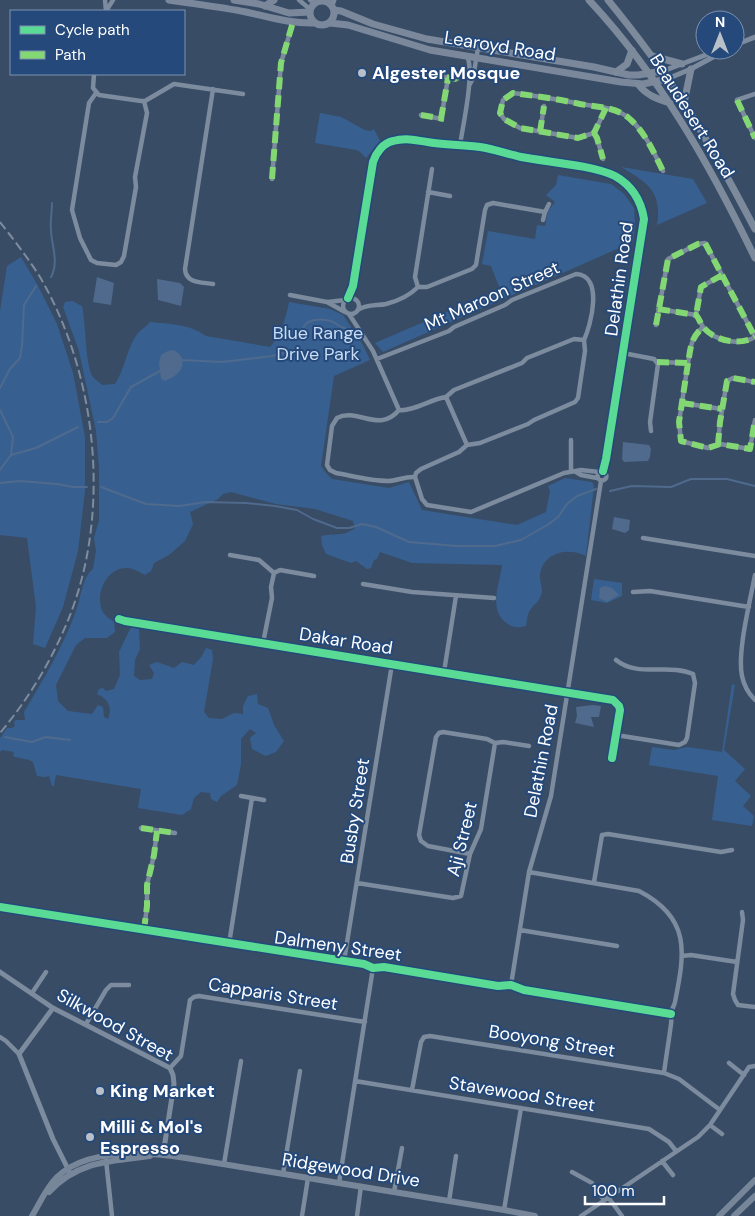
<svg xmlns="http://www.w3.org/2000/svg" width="755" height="1216" font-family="'DM Sans',sans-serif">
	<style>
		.green { fill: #376090 }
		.water { fill: #4f6a8d }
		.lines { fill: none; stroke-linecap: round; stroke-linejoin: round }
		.stream { stroke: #4f6a8d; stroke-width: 2 }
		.minor { stroke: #7c8b9d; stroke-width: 4.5 }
		.tertiary { stroke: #7c8b9d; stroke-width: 5 }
		.secondary { stroke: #788699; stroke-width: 6 }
		.primary { stroke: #7b889c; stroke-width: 7 }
		.trunk { stroke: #7c8a9c; stroke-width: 7 }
		.rail { stroke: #7e8c9d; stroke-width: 2; stroke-dasharray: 9 4; stroke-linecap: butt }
		.quiet { stroke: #83d873; stroke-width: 6; stroke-dasharray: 12 6; stroke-linecap: butt }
		.cycleway-casing { stroke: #24497a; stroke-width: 11 }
		.cycleway { stroke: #5adb95; stroke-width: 8 }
		.poi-dot { fill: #b9c0c9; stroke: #24497a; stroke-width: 2 }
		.labels { text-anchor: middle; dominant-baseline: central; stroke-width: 4; stroke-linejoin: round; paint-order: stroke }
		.street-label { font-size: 18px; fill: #fff; stroke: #24497a }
		.poi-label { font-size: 18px; font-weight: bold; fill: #fff; stroke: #24497a; text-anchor: start }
		.park-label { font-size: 18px; fill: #c9dcf4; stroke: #24497a }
	</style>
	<rect width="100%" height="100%" fill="#384c66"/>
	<path class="green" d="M320,113L341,117L365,130L371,131L374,129L380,141L366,158L359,151L356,150L315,143Z
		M621,167L693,179L707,203L657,225C662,191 648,183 621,167Z
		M558,175L611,184L624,194L634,208L635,225L633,242L383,352L375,343L500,289L491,266L482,264L488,231L535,239L537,225L545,226L548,211L555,202L546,195L556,185Z
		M21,257L37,284L57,324L73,373L85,437V491L78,551L63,607L45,648L33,644L36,607L27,538L0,535V311L7,266Z
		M72,301L82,306C86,322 85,366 93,377C95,380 100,382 102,385L115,384C125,369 127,347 138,333C142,329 147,326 150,322C169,324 190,324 206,336L270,347C281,335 286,318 289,302L330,309L343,315L363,345L370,360L334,376L321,466L326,473L332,479L389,488L409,482L422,510L517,525L546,512L550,491L548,486L565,478L592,482L594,486L586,556C568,547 543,552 540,575C539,582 544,588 541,595C539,602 534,604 530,610C527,614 527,621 526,626C519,628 514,628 508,624C487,611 500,583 502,565L412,563L380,552L377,559L374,560L371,568L367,569L356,561L351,563L326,554L322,545L321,536C333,533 344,537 355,528L353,521L315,509L276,504L231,492L223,494L218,499L190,512L193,524L185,541L169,555L154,563L151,571L145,575C140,572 133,568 127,568C106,567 94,596 103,612C105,616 110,619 114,622L115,632L107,638H85L76,645L56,685L58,701L68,711L92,714L98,705L103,707L104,717L108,719C113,707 108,699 97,694L99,689L103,688L106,691L114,689L120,675L119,652L131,627L139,629L140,649L135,660L134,676L140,680L152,679L154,673L149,665L157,662L174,668L182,662L194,665L202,656L206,648L212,650L213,659L204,712L209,718L222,719L234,713L243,714V706L248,696L257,694L258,704L268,708L274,725L284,741L276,752L266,756L252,749L250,738L256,733L250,729L241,739V764L237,785L221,796L217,802L211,799L210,793L201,792L194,798L191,809L182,815L138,808L141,789L56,775L54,786H52L49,776L45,777L37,776L33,762C27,758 20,759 13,756L14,752L2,750L0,752V738L7,728H12L15,726L14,722L16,720H25L24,712C43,680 63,647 76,611C81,598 82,577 93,569L96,551L94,538L99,520V468L96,431L79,351L63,307L65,302Z
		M594,579L622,583V596L607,603L591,600Z
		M732,684L735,685L724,750L745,769L735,781L751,796L743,806L754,816L752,826L712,820L718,776L649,765L652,747L674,750L687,747L722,752Z"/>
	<path class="water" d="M97,277L114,283L111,305L93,302Z
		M157,279L180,283L184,287L181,306L158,300Z
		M173,350C184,354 186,366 177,374C174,377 169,379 165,381L161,379L159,363L161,355L168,351Z
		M623,442L649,445L651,449L650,457L648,461L624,462L622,459Z
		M614,517L630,520L629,530L625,533L612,529Z
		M605,586L612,588L619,595L607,602L599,598L600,588Z
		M593,705L601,706L599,717H591L594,727L575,723L577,716L576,707Z"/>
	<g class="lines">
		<path class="stream" d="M51,277C59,262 52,247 51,231C50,221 52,212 52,203
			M303,330C304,319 321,318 331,321C336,323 339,327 345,328
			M182,360L222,362L272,356L295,350L298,348
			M0,388L10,369L20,358L22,346L24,305L36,286
			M0,410L13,437L11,455
			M98,422H107L113,418L131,387L160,371
			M0,470L11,455L36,448L78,427
			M0,483L20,481L57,484L73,487H87
			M101,487L146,504L179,506L206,502L246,503L275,506L297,510L313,519L337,528H349L362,524L376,527L409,542L457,546H495L521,540L549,524L558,517L567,504L577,496L596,489
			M610,491L632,486L671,487L691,479H727L755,486
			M5,737L32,742L46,737L70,740"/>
		<path class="minor" d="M105,0L106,11
			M299,0L311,10
			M310,0L315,3
			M106,11L113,0
			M94,74L93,88L99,95L141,101H145L174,84L243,94
			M429,74L457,79
			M469,86L473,78L478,48
			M213,89L185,269C186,284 202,282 213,284
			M96,93L89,103L72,210L80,238L91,260L97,263L116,265L121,262L124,256L136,187L135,177L147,113L144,101
			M755,94L737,100L755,138
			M606,108L594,133L578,138L520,128L504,119L500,113L503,100L513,93C535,96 558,99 580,104C597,107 618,107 631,120C646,134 654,153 663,171
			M421,115L442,119
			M441,119L448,78
			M540,132L544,106
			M594,133L597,138L603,159
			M460,145C463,125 475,72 467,56
			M272,179L281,63L293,22
			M428,192L450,196
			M543,220L545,212L549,204
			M722,275L755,337
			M418,287L415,277L432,169
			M290,295L327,302L345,312
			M343 306a8 8 0 1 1 16 0a8 8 0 1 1-16 0Z
			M348,298L353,286L373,162C376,153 383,143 393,141C407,137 420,141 434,143C450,145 465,145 480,147C494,149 507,154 521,157C547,162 592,165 615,176C631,185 641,200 644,219L606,459L603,471
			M328,302L345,300
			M658,309L696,315C700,319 700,324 704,328C715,341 740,346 755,337
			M358,310C367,304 377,306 386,304C398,301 410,295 418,287H427L472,269L476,265L485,210L487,205L493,203L545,212
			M349,314L373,351L399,410C379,434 357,407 337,418L332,426L327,465L330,470L336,473C353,476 371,481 388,481C397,481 405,476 415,477
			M656,325L668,259L698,244L705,243L722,275L701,287L696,315
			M623,353L654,359L658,364L650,422L651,431
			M377,359L449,331L454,327L505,305L512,300L576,274C604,275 591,325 584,340
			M657,362L688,363C691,347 690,339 703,327
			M688,363L679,422L681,441L708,448L720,444L750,449L755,420
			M446,397L454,390L522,363L527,358L574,339L584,340L585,351L578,398L575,402L534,420L528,424L480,443L467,445
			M682,403L722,409
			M399,410C412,412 431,399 446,397L467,445L459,452L421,469L416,473L415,477
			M718,445L720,422L727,381L733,378L755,382
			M571,471V440
			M597.5 476a4.5 4.5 0 1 1 9 0a4.5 4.5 0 1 1-9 0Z
			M576,472L581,475L597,478
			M415,477L422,499L427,505L471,512L564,473L581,470L599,472
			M643,538L755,556
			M230,555L259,560L274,573
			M755,575C750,602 737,652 742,676C744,686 748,693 755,700
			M363,584L412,592L494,598
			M633,592L650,591L749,607
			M119,619L125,621L613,700L619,706L620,710L612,758
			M263,643L272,598L271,587L274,573L280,570L314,576
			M444,672L456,596
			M616,735L679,745L685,742L687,738L695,683L693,674C669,663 638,678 616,660
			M495,743L503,742L529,746
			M241,796L264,800
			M141,828L175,833
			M470,854L428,846L421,841L419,835L436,737L439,733L443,732L487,739L495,743
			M529,872L639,891C691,918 685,952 675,1002C674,1006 672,1009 671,1013C670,1016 672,1020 671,1024C669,1040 666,1057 664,1073
			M594,882L602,835L608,834L721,852L732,850
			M357,883L453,898L461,896L470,854L481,829L495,743
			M0,907L364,964L373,968L384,967L498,986L511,985L524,990L671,1014
			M742,912L743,920L733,994L735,1000L738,1005L755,1007
			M144,930L147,906V885L154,855L157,831
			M520,930L617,946
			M229,944L252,798
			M682,956L691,955L737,962
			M344,961L392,664
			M511,985L529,872L551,796L601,481
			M32,993L46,972
			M86,1024L106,990L111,985H129
			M0,1037L6,1041L19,1054
			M729,1063L744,1075
			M170,1068L181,1056L190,1000L194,997L199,996L365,1022
			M355,1081L649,1129L669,1142L676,1151
			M412,1090L421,1042L424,1037L430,1036L664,1073L679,1079L720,1110
			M710,1125L722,1134
			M106,1160L112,1216
			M662,1161L673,1175
			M224,1164L241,1061
			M572,1172L592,1183L604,1200
			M283,1174L300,1071
			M339,1183L373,968
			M394,1192L402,1148
			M608,1197L622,1216
			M449,1201L456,1156
			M504,1210L521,1108
			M302,1216L308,1178
			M357,1216L361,1186
			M581,1216L698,1137L710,1125L749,1067L755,1066"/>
		<path class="tertiary" d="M320,1V0
			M332,6L334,0
			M735,45L755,37
			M663,71L719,50
			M667,79L691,69L726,50
			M0,972L53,1008L170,1068L173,1075L174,1084L163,1155
			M53,1008L19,1054L53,1139L69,1171"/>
		<path class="secondary" d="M49,1192C77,1161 111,1161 150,1156
			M32,1216C40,1203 46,1188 57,1177C88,1147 147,1152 186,1158L504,1210L535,1216
			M719,1216L755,1180
			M734,1216L755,1196"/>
		<path class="primary" d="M169,0C195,4 221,7 246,12C269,17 292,24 315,23
			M234,0L259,4L289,13L310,12
			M310 13a12 12 0 1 1 24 0a12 12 0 1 1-24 0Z
			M265,6L274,0
			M334,10L341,11L373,24L427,39L594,67L629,75H638L663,71
			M330,23L348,25L430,50L621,82L643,84L667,79"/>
		<path class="trunk" d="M589,0C660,76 710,165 755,258
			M608,0C635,33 660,66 683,102C710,143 732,186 755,229
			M652,56L682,64
			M616,72L627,64L632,50
			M638,84C646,95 657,99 670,103
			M684,103L691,69"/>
		<path class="rail" d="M0,222C14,240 28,258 40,277C100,380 113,525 62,634C46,670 25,703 0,733"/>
		<path class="quiet" d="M429,74L457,79
			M737,100L755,138
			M606,108L594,133L578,138L520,128L504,119L500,113L503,100L513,93C535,96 558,99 580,104C597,107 618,107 631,120C646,134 654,153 663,171
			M421,115L444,119
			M441,119L448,78
			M540,132L544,106
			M594,133L597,138L603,159
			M272,179L281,63L293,22
			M722,275L755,337
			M658,309L696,315C700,319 700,324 704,328C715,341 740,346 755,337
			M656,325L668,259L698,244L705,243L722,275L701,287L696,315
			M657,362L688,363C691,347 690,339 703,327
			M688,363L679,422L681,441L708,448L720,444L750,449L755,420
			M682,403L722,409
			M718,445L720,422L727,381L733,378L755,382
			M141,828L175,833
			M144,930L147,906V885L154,855L157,831"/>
		<defs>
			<path id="cycleway" d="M348,298L353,286L373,162C376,153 383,143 393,141C407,137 420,141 434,143C450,145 465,145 480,147C494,149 507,154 521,157C547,162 592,165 615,176C631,185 641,200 644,219L606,459L603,471
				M119,619L125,621L613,700L619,706L620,710L612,758
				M0,907L364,964L373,968L384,967L498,986L511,985L524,990L671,1014"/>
		</defs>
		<use href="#cycleway" class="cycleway-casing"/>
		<use href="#cycleway" class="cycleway"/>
	</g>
	<g class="poi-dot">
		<circle cx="362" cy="73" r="5"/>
		<circle cx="100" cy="1091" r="5"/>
		<circle cx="90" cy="1137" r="5"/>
	</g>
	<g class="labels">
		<g class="street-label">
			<text transform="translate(500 46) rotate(9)">Learoyd Road</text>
			<text transform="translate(692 116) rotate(58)">Beaudesert Road</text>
			<text transform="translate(619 279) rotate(-82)">Delathin Road</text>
			<text transform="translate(492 296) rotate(-24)">Mt Maroon Street</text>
			<text transform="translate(346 641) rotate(9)">Dakar Road</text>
			<text transform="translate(541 761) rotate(-79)">Delathin Road</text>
			<text transform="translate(355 811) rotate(-81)">Busby Street</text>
			<text transform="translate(462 839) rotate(-76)">Aji Street</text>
			<text transform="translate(338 946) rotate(8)">Dalmeny Street</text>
			<text transform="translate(273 994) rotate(9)">Capparis Street</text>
			<text transform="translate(115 1025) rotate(29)">Silkwood Street</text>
			<text transform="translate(552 1041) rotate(9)">Booyong Street</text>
			<text transform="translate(522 1094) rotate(9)">Stavewood Street</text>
			<text transform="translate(351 1170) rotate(9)">Ridgewood Drive</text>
		</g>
		<g class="poi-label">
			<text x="372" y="73">Algester Mosque</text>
			<text x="110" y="1091">King Market</text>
			<text x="100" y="1127">Milli &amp; Mol's<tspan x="100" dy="21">Espresso</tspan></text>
		</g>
		<g class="park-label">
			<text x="318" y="333">Blue Range<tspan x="318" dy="21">Drive Park</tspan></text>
		</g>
	</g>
	<rect x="10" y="10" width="175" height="65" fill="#24497a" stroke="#7c92af"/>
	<rect x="20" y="26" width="25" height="8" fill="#5adb95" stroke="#7c92af"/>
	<text x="55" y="35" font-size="15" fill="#ffffff">Cycle path</text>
	<rect x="20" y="51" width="25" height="8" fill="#83d873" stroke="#7c92af"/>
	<text x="55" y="60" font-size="15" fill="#ffffff">Path</text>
	<g transform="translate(720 35)"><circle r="24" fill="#24497a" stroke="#7c92af"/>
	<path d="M0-4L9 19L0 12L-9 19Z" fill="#b9c0c9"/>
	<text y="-8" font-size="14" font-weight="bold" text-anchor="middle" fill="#ffffff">N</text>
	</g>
	<path d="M585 1196v8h79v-8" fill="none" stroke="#ffffff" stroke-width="2.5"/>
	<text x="592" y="1196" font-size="15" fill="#ffffff" stroke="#24497a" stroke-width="4" paint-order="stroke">100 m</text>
</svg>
